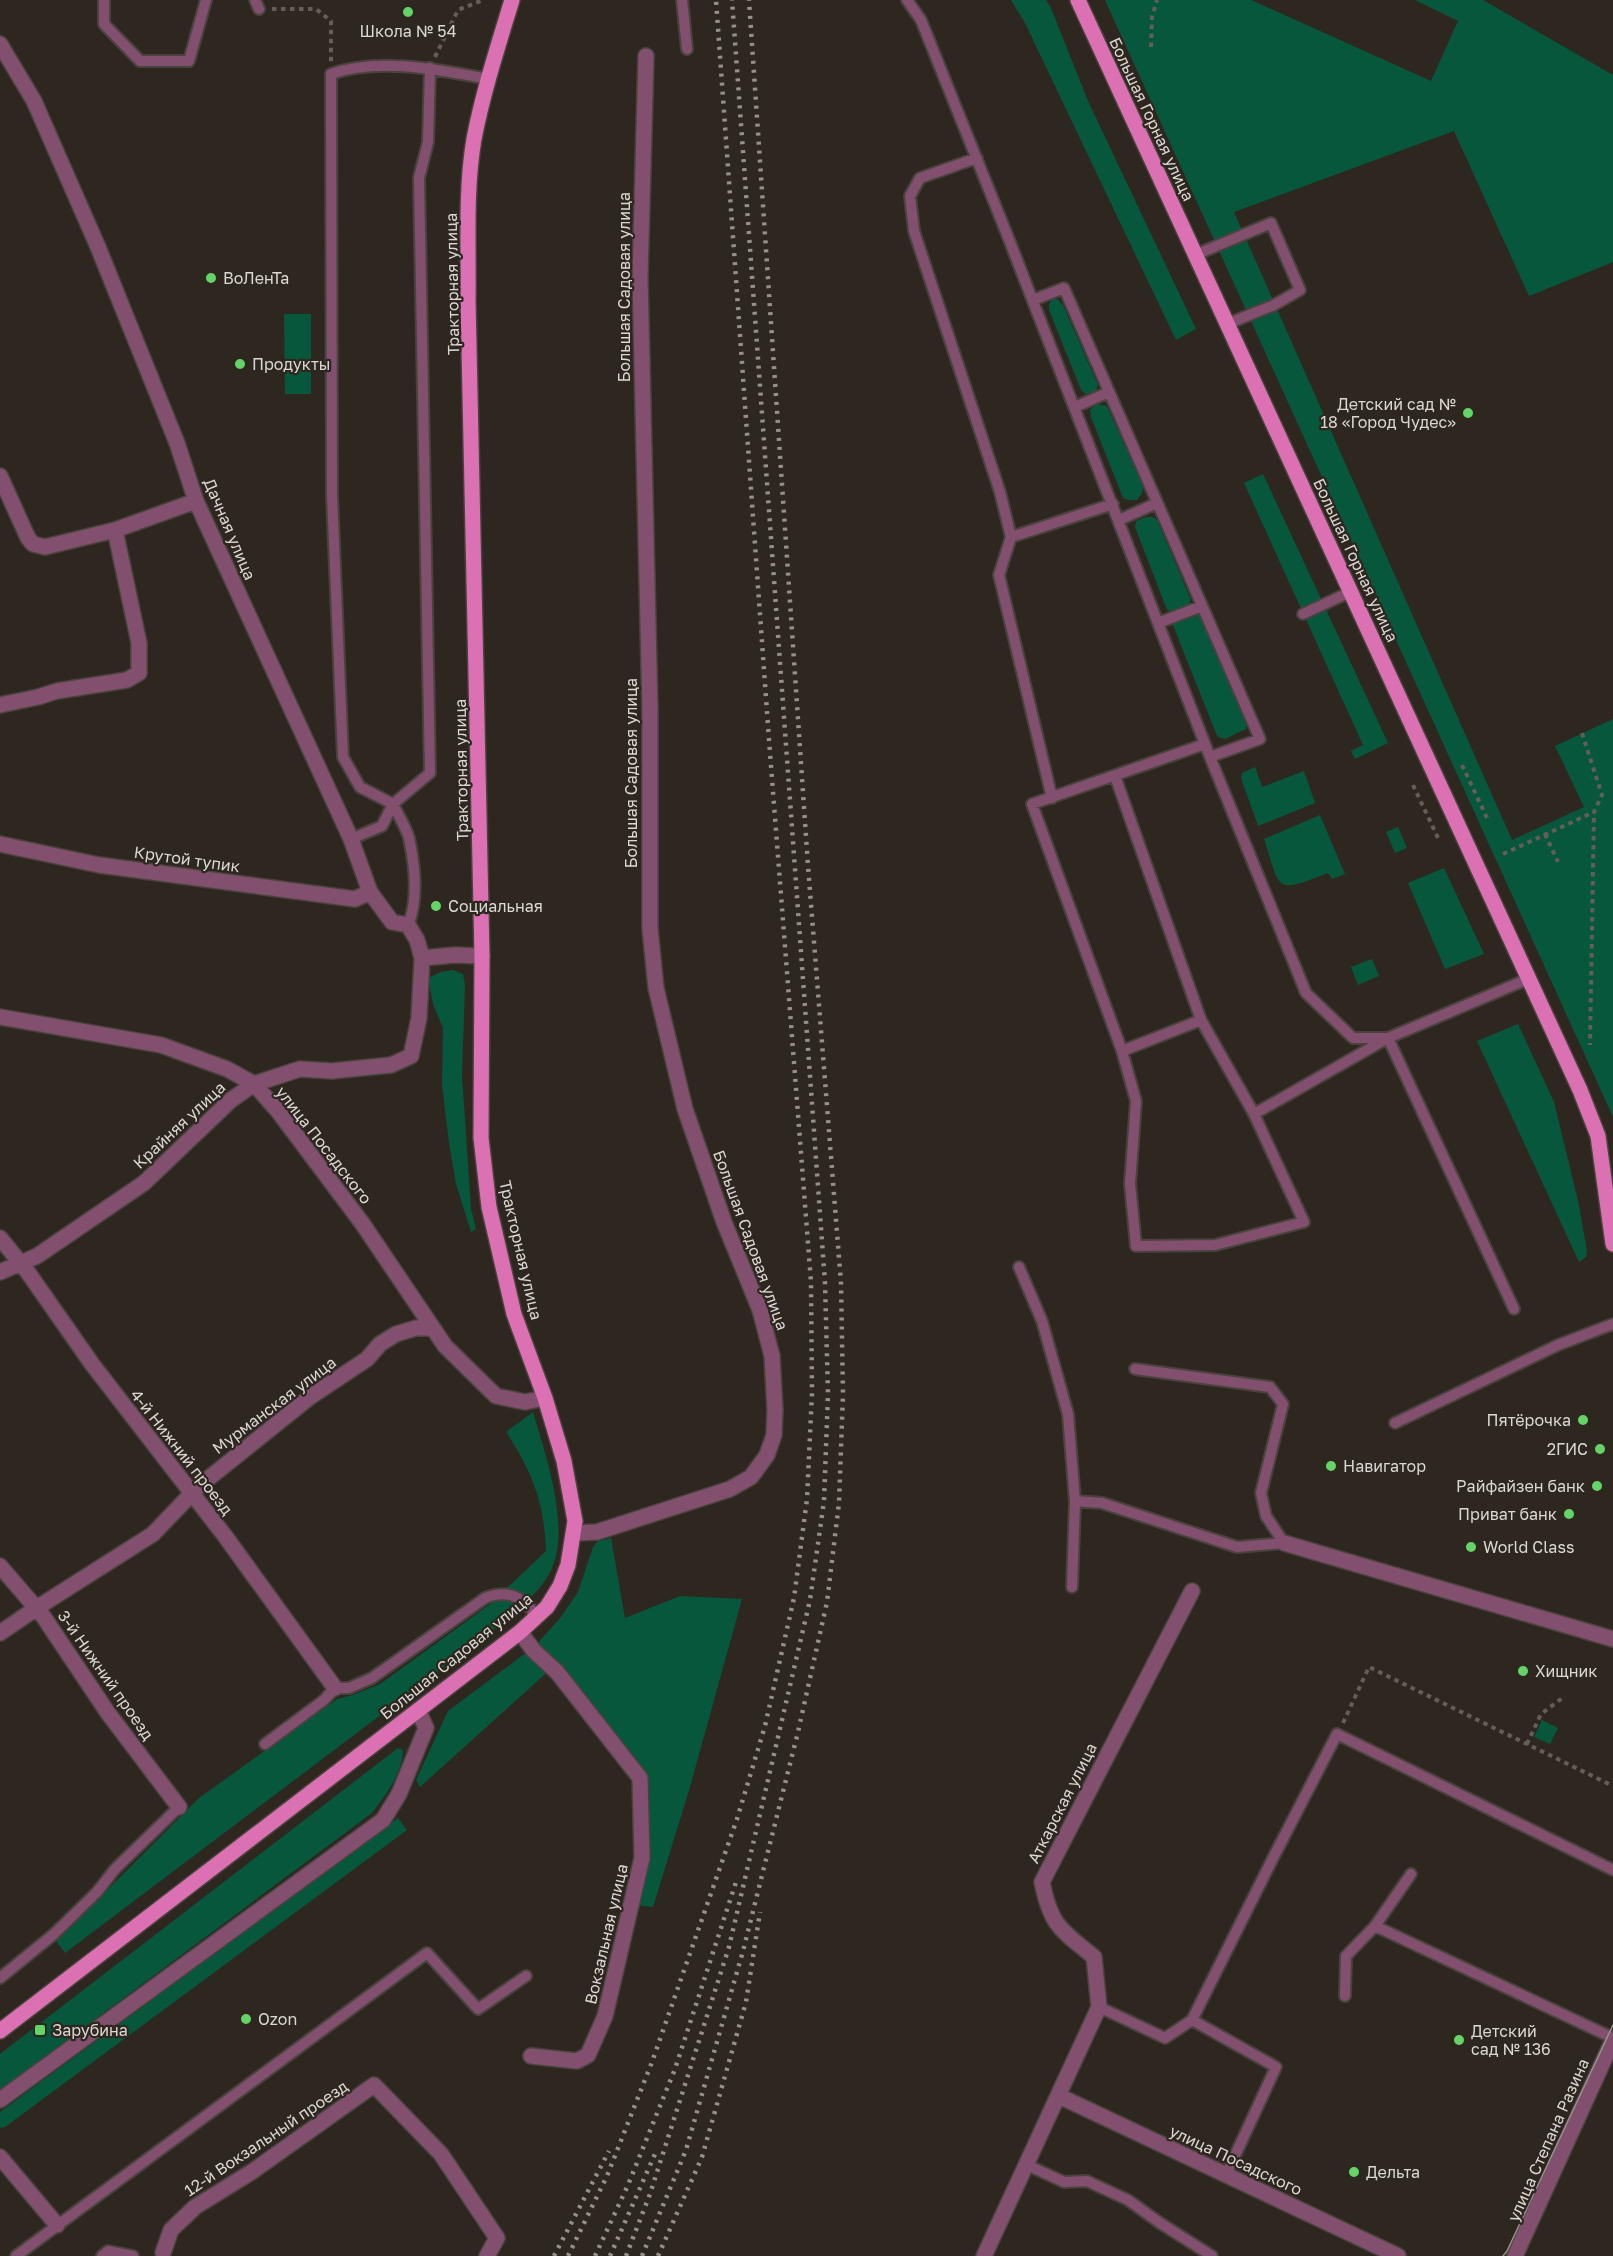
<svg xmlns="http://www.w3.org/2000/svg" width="1613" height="2256" font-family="'Golos Text',sans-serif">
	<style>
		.green { fill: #07573d }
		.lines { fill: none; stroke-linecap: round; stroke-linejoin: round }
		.service-casing { stroke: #4a433d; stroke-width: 14 }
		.minor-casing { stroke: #4a433d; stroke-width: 18 }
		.tertiary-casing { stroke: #4a433d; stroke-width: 18 }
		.primary-casing { stroke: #4a433d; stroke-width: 18 }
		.path { stroke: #655e58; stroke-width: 4; stroke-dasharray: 4.5 4.5; stroke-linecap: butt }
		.service { stroke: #824f6e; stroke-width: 10 }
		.minor { stroke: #824f6e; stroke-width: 15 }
		.tertiary { stroke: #824f6e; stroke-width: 15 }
		.primary { stroke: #db71b3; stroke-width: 15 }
		.tram { stroke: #96908b; stroke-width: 1.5 }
		.rail { stroke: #96908b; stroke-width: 4.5; stroke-dasharray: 3 6; stroke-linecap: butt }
		.poi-dot { fill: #65d467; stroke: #2e2720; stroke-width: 2 }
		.labels { text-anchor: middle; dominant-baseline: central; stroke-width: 4.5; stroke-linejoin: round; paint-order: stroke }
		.poi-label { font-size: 16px; fill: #dcd7d3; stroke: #2e2720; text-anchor: start }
		.street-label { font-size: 16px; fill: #dcd7d3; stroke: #2e2720 }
	</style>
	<rect width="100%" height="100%" fill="#2e2720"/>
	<path class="green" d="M1011,0H1046L1051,8L1088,101L1196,329L1176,340L1025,23Z
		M1105,0H1251L1431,81L1458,21L1415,0H1483L1613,75V262L1529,296L1454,131L1234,212L1512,840L1584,807L1555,746L1613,719V1117Z
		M1053,299H1057L1063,305L1098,385L1096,391L1086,394L1081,390L1049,310V303Z
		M284,314H311V394H285Z
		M1096,404L1107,406L1143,486L1142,493L1137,500H1128L1123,498L1091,417L1090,410Z
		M1263,474L1388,743L1355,759L1351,751L1363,745L1244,483Z
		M1146,517H1153L1157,520L1191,600L1188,605C1181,609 1175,613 1167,610L1135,527L1136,521Z
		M1193,614H1198L1201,618L1247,722L1246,729L1225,739L1218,737L1215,731L1173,625L1174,621Z
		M1255,767L1262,787L1304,771L1315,803L1258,826L1241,778L1242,773Z
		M1320,815L1345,874L1332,879L1328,873C1274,894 1281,891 1264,839Z
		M1398,827L1407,848L1395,853L1386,832Z
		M1444,868L1484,954L1445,969L1408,883Z
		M1372,959L1379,976L1358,985L1351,967Z
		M453,970L463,974L465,985L462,1076L471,1209L476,1229L471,1232L456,1184L449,1143L442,1085L443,1028L433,1004L428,978L441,972Z
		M1518,1024L1554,1102L1579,1205L1587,1251L1586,1257L1579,1262L1477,1041Z
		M533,1412C546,1456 575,1538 546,1579C535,1596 518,1609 504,1622L65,1953L56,1941L199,1798L337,1699L353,1695L380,1684L489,1605L546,1551C544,1502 533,1473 506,1432Z
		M611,1538L625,1618L680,1596L742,1599L690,1787L653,1907L635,1905L646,1858L649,1778L553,1667L420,1787L416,1780L448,1711L535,1646L561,1617L578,1592L593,1547L598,1541Z
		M1542,1720L1558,1728L1550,1744L1534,1737Z
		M398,1748L403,1750C402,1774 386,1795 372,1813L0,2090V2054Z
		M398,1818L407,1830L5,2127L0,2128V2112Z"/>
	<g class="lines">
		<defs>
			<path id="service" d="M104,0V24L140,61H189L206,0
				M255,0L259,9
				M682,0L687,49
				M907,0L921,20L1008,237L1210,757L1306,993L1353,1038H1388L1528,979
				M977,158L920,178L910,196L914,231L1000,492L1011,537
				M1195,255L1271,223L1300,290L1274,305L1227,324
				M1033,300L1064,288L1260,739L1210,757
				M1075,407L1109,392
				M1119,520L1157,503
				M1303,614L1350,592
				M1158,623L1202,606
				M1205,744L1032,804L1122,1051L1136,1101L1130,1184L1136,1246L1215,1245L1304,1222L1254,1114L1388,1038L1514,1309
				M1115,776L1201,1020L1254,1114
				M1052,798L999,575L1011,537L1113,504
				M351,839L382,826L393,804L360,787L343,757L332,496L331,74C379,57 439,70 488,79
				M408,925C419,899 415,866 409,838C406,827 398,815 393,804L430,773L419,178L428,142L430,68
				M1122,1051L1201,1020
				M1019,1267L1042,1321L1068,1414L1075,1501L1072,1587
				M1395,1423L1558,1345L1613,1324
				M1075,1501L1102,1503L1237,1547L1284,1543L1266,1516L1261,1493L1283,1404L1270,1387L1135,1369
				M265,1744L324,1700L335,1688H349L372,1678L485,1598C509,1589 522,1597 537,1616
				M1375,1926L1411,1874
				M0,1978L54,1934L97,1892L115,1869L179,1807
				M1345,1996L1346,1956L1375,1926L1613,2038
				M1099,2007L1165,2038L1192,2020
				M1027,2165L1064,2182L1087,2181L1128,2200L1160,2223L1212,2256
				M1226,2175L1276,2067L1192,2020L1273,1858L1337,1734L1613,1870
				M16,2256L427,1953L478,2009L526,1976
				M102,2256L108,2251L133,2256"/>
			<path id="minor" d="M0,44L34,101L98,247L177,443L196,501L351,839L370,892L392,922L408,925L417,940L422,958L455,955L482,956
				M0,476L28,538L33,544L45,547L115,530L196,501
				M0,705L38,697L57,691L127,680L139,673V643L115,530
				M0,844L99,865L355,899L370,892
				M0,1017L161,1045L227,1069L254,1084L278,1111L362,1223L445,1346L496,1396L525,1402L545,1398
				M0,1238L27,1271L92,1364L225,1536L335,1688
				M0,1272L37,1256L144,1183L231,1100L254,1084L300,1069L332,1071L391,1065L411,1056L419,1018L422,958
				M574,1533L597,1532L730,1489L751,1477L767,1455L774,1435L775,1410L772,1356L760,1310L724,1222L685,1109L656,988L650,929V710L640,277L646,56
				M1284,1543L1613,1639
				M0,1566L43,1616L108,1713L179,1807
				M520,1632L534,1651L557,1672L640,1778L642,1858L605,2016L588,2055L577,2061L531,2056
				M0,1633L35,1609L153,1534L199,1486L310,1397L367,1359L380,1344L396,1334L416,1328H432
				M1059,2096L1398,2256
				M0,2100L383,1820L399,1794L426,1728L418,1710
				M0,2157L57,2225
				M163,2253L171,2230L195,2207L253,2171L374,2085L441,2154L497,2238L487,2256
				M984,2256L1099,2007L1094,1957C1060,1929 1051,1926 1042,1882L1192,1591"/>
			<path id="tertiary" d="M1515,2256L1613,2040"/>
			<path id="primary" d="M1078,0L1580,1090L1598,1136L1613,1244
				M0,2031L520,1632L547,1607L560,1586L568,1565L575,1521L564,1461L545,1398L514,1314L489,1207L481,1138L482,956L468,300C469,247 465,192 474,139C483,92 498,46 512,0"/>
		</defs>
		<use href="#service" class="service-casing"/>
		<use href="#minor" class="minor-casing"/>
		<use href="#tertiary" class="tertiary-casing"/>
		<use href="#primary" class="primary-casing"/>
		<path class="path" d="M272,9H316L331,21V62
			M1151,47L1152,17L1157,0
			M435,57L458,10L483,0
			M1582,733L1602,795L1594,812L1590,1045
			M1462,765L1488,820
			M1413,785L1439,840
			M1545,834L1558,862
			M1503,854L1594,812
			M1343,1723L1369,1667L1613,1786
			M1527,1744L1541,1714L1565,1696"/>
		<use href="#service" class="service"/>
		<use href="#minor" class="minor"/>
		<use href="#tertiary" class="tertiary"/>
		<use href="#primary" class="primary"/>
		<path class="tram" d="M1503,2256L1507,2251L1613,2025"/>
		<path class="rail" d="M554,2256L609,2151
			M568,2256L607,2176L652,2062L737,1819L765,1726L794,1598L807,1499L812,1393L811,1282L769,740L716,0
			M595,2256L628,2185L675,2069L736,1882
			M610,2256L655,2154
			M626,2256L650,2194L729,1947L810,1600L824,1501L828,1394L825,1283L732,0
			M642,2256L686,2150L743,1951L798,1732L827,1602L839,1503L843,1394L841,1283L808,866L749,0
			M658,2256L702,2157L746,2002L760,1912"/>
	</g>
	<g class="poi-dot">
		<circle cx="408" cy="12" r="6"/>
		<circle cx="211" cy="278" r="6"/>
		<circle cx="240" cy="364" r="6"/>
		<circle cx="1468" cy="413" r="6"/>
		<circle cx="436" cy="906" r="6"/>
		<circle cx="1583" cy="1420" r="6"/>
		<circle cx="1600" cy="1449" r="6"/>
		<circle cx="1331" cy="1466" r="6"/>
		<circle cx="1597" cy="1486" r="6"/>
		<circle cx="1569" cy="1514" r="6"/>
		<circle cx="1471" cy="1547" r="6"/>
		<circle cx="1523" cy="1671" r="6"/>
		<circle cx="246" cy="2019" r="6"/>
		<rect x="34" y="2024" width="12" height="12" rx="3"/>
		<circle cx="1459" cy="2040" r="6"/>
		<circle cx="1354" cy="2172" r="6"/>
	</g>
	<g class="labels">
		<g class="poi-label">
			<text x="408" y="31" text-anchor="middle">Школа № 54</text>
			<text x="223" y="278">ВоЛенТа</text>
			<text x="252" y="364">Продукты</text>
			<text x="1456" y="404" text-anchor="end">Детский сад №<tspan x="1456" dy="18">18 «Город Чудес»</tspan></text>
			<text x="448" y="906">Социальная</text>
			<text x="1571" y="1420" text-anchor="end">Пятёрочка</text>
			<text x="1588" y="1449" text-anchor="end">2ГИС</text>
			<text x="1343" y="1466">Навигатор</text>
			<text x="1585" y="1486" text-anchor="end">Райфайзен банк</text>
			<text x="1557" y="1514" text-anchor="end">Приват банк</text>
			<text x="1483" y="1547">World Class</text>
			<text x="1535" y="1671">Хищник</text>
			<text x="258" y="2019">Ozon</text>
			<text x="52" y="2030">Зарубина</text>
			<text x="1471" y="2031">Детский<tspan x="1471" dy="18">сад № 136</tspan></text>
			<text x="1366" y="2172">Дельта</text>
		</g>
		<g class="street-label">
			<text transform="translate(1152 119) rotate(65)">Большая Горная улица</text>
			<text transform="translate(452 284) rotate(-91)">Тракторная улица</text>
			<text transform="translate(624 287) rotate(-90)">Большая Садовая улица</text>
			<text transform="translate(230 529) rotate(67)">Дачная улица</text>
			<text transform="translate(1356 560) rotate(65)">Большая Горная улица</text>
			<text transform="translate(461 770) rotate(-91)">Тракторная улица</text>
			<text transform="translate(631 773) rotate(-90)">Большая Садовая улица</text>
			<text transform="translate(187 859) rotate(8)">Крутой тупик</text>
			<text transform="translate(179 1125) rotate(-43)">Крайняя улица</text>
			<text transform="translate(324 1145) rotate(52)">улица Посадского</text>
			<text transform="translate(751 1240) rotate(70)">Большая Садовая улица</text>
			<text transform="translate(521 1250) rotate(77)">Тракторная улица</text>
			<text transform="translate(274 1405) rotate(-37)">Мурманская улица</text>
			<text transform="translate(182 1452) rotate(52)">4-й Нижний проезд</text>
			<text transform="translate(456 1656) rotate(-39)">Большая Садовая улица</text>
			<text transform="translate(106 1675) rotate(55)">3-й Нижний проезд</text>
			<text transform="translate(1062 1803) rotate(-63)">Аткарская улица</text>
			<text transform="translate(606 1934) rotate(-77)">Вокзальная улица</text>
			<text transform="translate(266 2138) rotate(-34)">12-й Вокзальный проезд</text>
			<text transform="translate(1548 2140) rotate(-66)">улица Степана Разина</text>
			<text transform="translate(1236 2160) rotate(25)">улица Посадского</text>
		</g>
	</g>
</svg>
